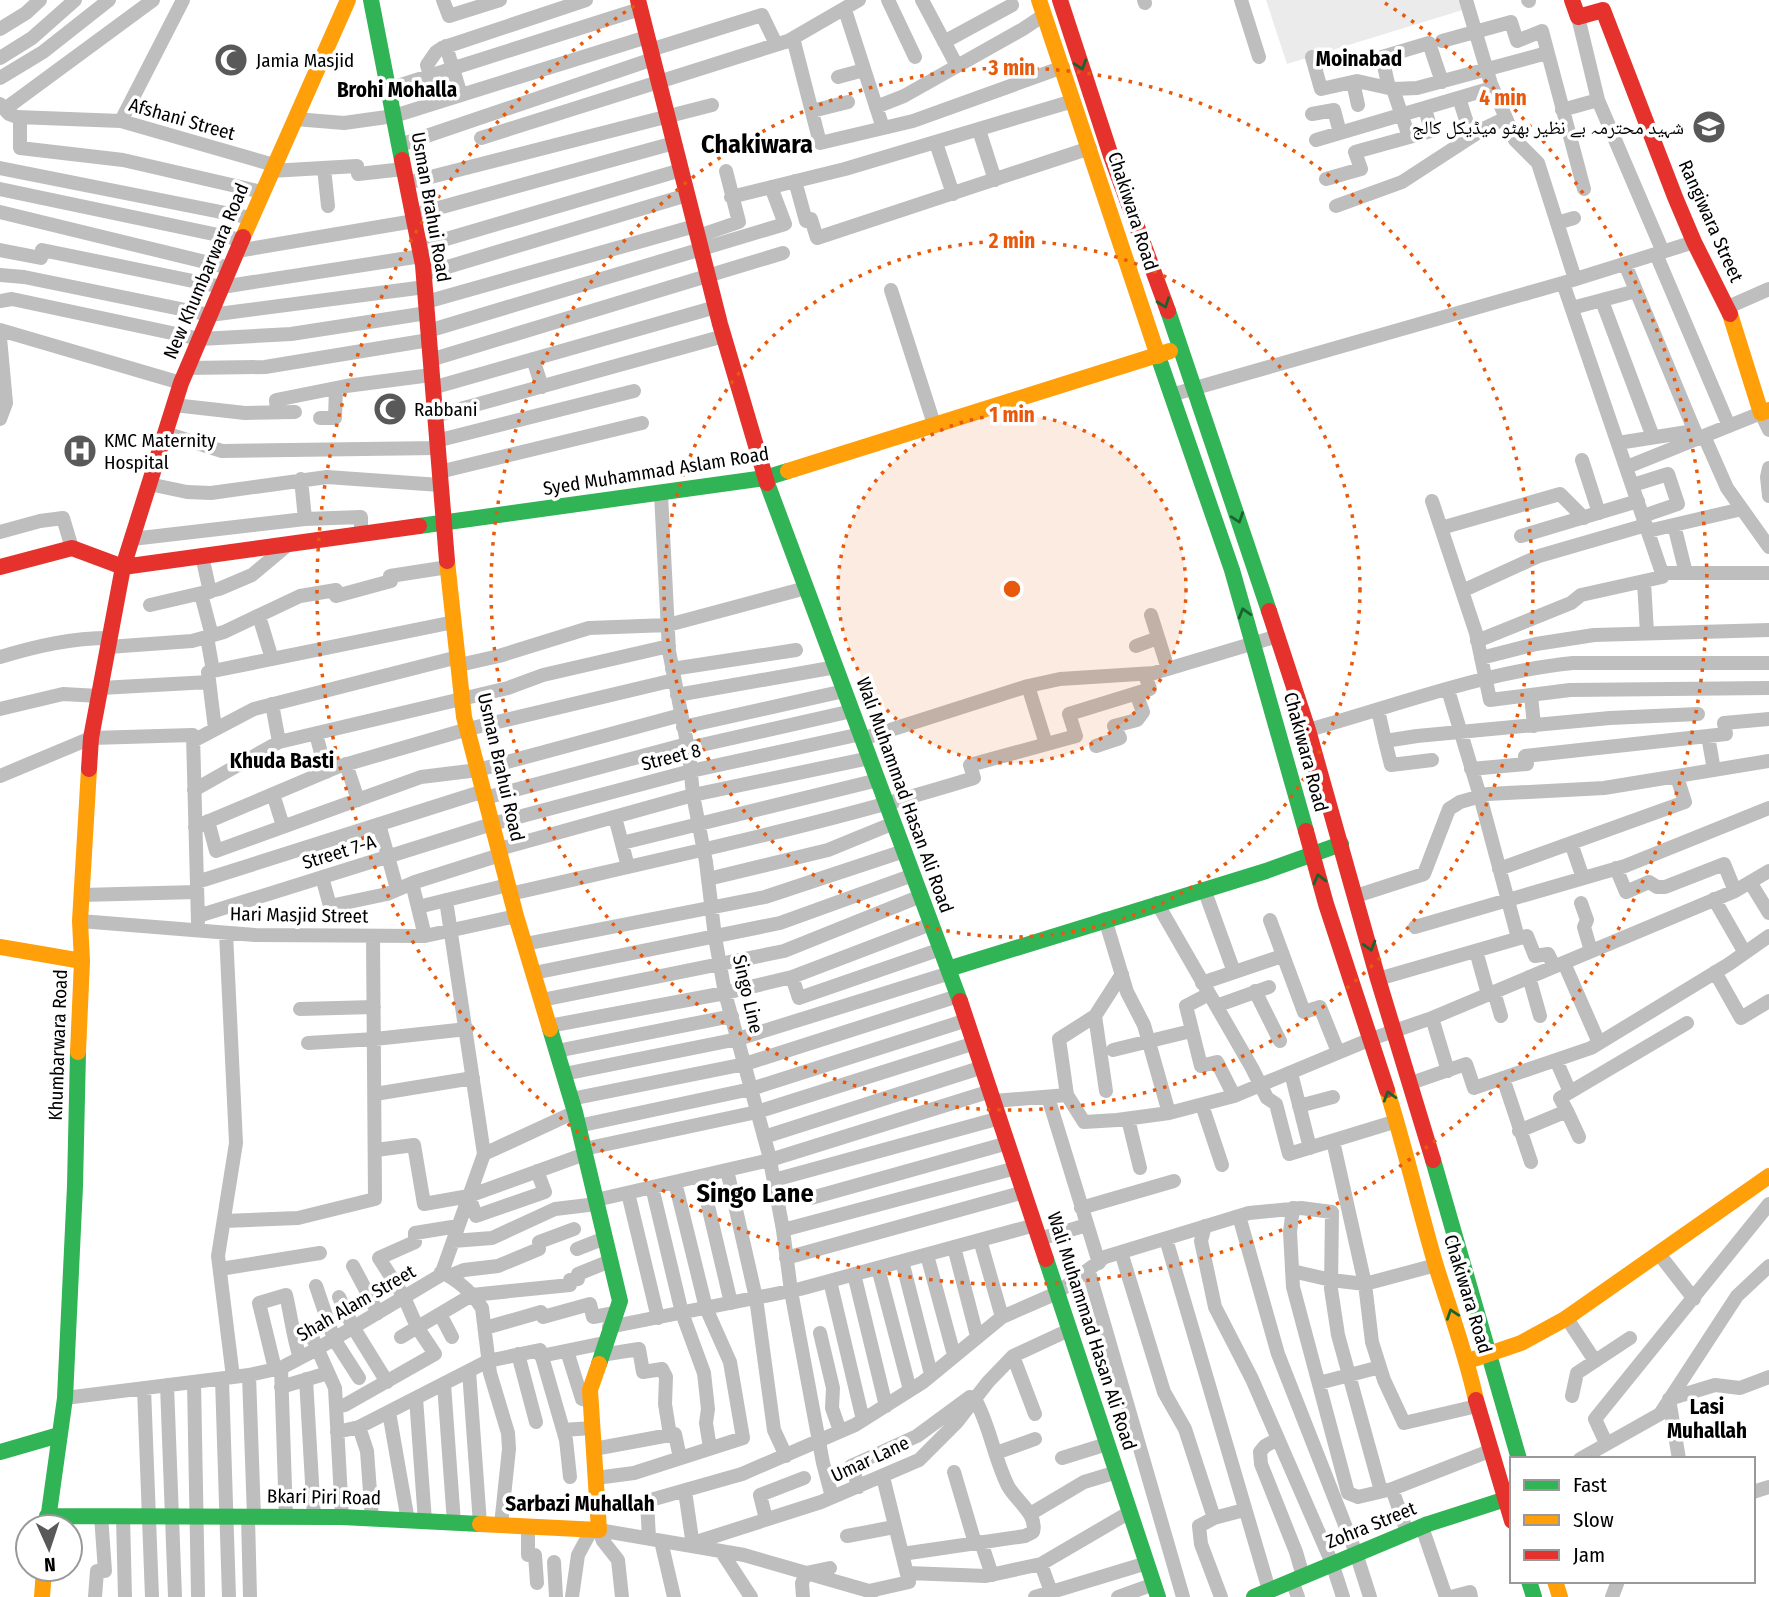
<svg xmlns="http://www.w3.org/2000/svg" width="1769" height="1597" font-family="'Fira Sans Condensed','Noto Naskh Arabic',sans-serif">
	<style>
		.green { fill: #ebebeb }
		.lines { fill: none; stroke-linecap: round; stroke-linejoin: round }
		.street { stroke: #bebebe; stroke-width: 14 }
		.fast { stroke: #30b455; stroke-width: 16 }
		.slow { stroke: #ff9f0a; stroke-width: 16 }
		.jam { stroke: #e5322d; stroke-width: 16 }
		.oneway { stroke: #1a632f }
		.ring { fill: none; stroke: #e8590c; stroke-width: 3.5; stroke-dasharray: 3.5 7 }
		.labels { text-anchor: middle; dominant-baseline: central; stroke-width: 7; stroke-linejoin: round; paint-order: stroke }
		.poi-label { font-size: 19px; fill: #000; stroke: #fff; text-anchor: start }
		.street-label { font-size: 19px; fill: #000; stroke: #fff }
		.neighbourhood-label { font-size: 21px; font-weight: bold; fill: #000; stroke: #fff }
		.district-label { font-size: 26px; font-weight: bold; fill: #000; stroke: #fff }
		.centre { fill: #e8590c; stroke: #fff; stroke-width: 3.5 }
		.ring-label { font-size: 21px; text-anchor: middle; font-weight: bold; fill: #e8590c; stroke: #fff; stroke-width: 7; stroke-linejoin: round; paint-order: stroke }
	</style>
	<rect width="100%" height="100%" fill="#fff"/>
	<path class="green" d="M1266,0H1466L1469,8L1287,64Z"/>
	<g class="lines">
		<path class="street" d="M443,0L449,16L500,0
			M888,0L915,57
			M922,0L957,66
			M1144,0L1145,3
			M1241,0L1259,57
			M1466,0L1491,84L1506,118L1515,140L1538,163L1575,279
			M1528,0L1529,1
			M845,10L883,128
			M1578,17L1598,100L1663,252
			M0,29L26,13L40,0
			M793,38L820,143L913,121L1063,67
			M1442,41L1511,22L1517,41L1542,31L1584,189
			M944,42L1012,5
			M446,46L461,95
			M650,50L762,15L776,44
			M1312,57L1321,89L1357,81L1393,89L1417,88L1547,53
			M0,58L32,38L75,0
			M430,76L427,65L436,52L442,48L586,0
			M838,77L864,70
			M0,78L43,52L109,0
			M1353,82L1358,105
			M1389,88L1382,57L1429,43L1442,82
			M388,89L640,9
			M1393,89L1409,137
			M1459,98L1467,123
			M0,104L9,114L17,117L121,121L274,165
			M876,107L904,96L1023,29L1044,15
			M5,109L153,0
			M1562,110L1598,100
			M812,111L848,102
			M1312,114L1334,110L1340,133
			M20,117V148L123,160L262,192
			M295,119L344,123L394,116L647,37
			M121,121L183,0
			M979,130L995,180
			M481,138L788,41L859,0
			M1316,140L1492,88
			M936,143L953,194
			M400,145L653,59
			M0,168L251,218
			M324,168L328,206
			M271,171L357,166L358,174L404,169
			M1326,179L1361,169L1355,152L1431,131L1425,108
			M795,181L806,221L811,219L817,238L1090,148
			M407,183L712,105
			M0,189L242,240
			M731,197L845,169L1073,101
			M1336,206L1402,182L1485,128L1506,118
			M0,212L230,268
			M413,215L674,143
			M1557,223L1574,218
			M698,236L739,222L726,171
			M419,247L681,170
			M0,250L41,258L42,250L222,287L421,256
			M237,251L414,221
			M1656,254L1729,426
			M1625,264L1698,439
			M424,274L687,195
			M0,275L24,277L210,315L425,287
			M1563,283L1662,573H1769
			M891,290L934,424
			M0,301L12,299L200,339L291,334L427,313
			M1602,301L1653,437
			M426,302L695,226
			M1728,307L1769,289
			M1572,308L1636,291
			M0,330L181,383
			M428,331L785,224L771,187
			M0,338L6,403L0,419
			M533,359L542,387
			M430,360L783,253
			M188,368L265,367L429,340
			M432,388L716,307
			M1171,395L1563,283L1694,242
			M174,405L245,413L295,412
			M277,412L276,400L346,386L431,375
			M435,416L724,336
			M320,418H335L336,388
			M165,433L222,451L437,448
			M1704,436L1727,488L1769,547
			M436,441L634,391
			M1618,443L1694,431
			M1582,460L1599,513
			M1627,467L1761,413L1769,430
			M1769,468L1767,477L1769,496
			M439,472L642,423
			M301,479L305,519
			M149,484L187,492L211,493L327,477L440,485
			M1633,485L1668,474L1678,504L1643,516
			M661,494L669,651L689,753L693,795L706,862L715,937L725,993L769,1155L783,1230L791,1291L823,1463L832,1497
			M1432,501L1476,633L1490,700L1570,690L1769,688
			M1674,525L1686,573
			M1441,528L1560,494L1584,518
			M1648,531L1742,509
			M0,532L40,521L63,518L72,548
			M1521,536L1638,501
			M132,539L305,519L361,517V535
			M202,556L210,592
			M1644,582L1647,633
			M1462,591L1539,556L1646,525
			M201,594L212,636
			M150,605L219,589L252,575L289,544
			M1151,615L1168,669
			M259,616L272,659
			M207,637L213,671
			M1477,641L1571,603L1581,595L1662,577V573
			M1136,646L1158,638
			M108,647L192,641L224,632L300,596L336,590V596L391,581L390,576L448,567
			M0,657C37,646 71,638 110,638
			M1481,658L1536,644L1594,635L1769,630
			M459,665L499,656L589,628L668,625L806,588
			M672,669L796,650
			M1028,686L1046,744
			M101,688L209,682
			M1448,690L1480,796L1518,938
			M677,695L836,667
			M1531,695L1534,726
			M272,704L279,742
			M0,709L63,694L99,696
			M1378,710L1385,741L1417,736L1610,718L1698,714
			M683,727L844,691
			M215,729L208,672L454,622
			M1308,730C1395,706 1483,672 1573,663H1769
			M316,734L326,772
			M1708,736L1714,770
			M862,739L1028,686L1060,679L1154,673L1278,636
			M193,741L254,709L458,657
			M1385,741L1391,765L1432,760
			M1096,746L1120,738L1114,726L1137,720L1143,712L1136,693
			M688,748L852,711
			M346,764L358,800
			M1471,769L1527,764L1525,756L1726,734L1724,723L1769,719
			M0,776L91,738L193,735L198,922
			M194,790L279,742L508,688L543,675L669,646
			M273,794L283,826
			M485,798L687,744
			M615,817L628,867
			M208,821L216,851L421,777L478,770L681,715
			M379,824L397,889
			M195,827L337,767L468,729L674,680
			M622,843L878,780
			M1571,843L1583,878
			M499,849L693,795L870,758
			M1616,868L1626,892L1649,882L1657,887H1665L1724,864L1735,891
			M1499,869L1685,802L1677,777
			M322,877L330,906L387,894L415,882L500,855
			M708,879L828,850L894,823
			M197,882L484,791
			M1750,882L1769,913
			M412,883L425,936
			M1204,889L1234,972
			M510,894C666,858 822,825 974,778L970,765L1076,736L1069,714L1150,689L1145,675
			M81,895L197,892
			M1356,896L1424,874L1449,809L1460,802L1488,794L1604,788L1769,761
			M1714,899L1745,953
			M446,900L484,1154
			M1157,903L1252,1068L1267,1098L1276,1104L1289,1154L1397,1121
			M1581,903L1587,920L1584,927L1591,951
			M418,907L508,885
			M198,916L492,824L691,771L861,734
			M1105,919L1127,992L1144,1025L1169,1113
			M1270,920L1304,1012L1320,1007L1338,1052
			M80,921L255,935L425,936L516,916
			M1415,927L1625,866L1769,808
			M226,933L236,1143L218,1256L233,1377
			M525,944L765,897L904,851
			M1476,951L1488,994
			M1564,963L1599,1043
			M1715,972L1741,1018L1769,1001
			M534,973L780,923L913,875
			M792,977L799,998L941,949
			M1529,977L1540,1016
			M1378,979L1527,936L1535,956L1548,954L1554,966
			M1202,983L1282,956
			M1255,991L1280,1041
			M1494,992L1501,1016
			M1209,994L1186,1006L1201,1066L1217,1062L1234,1096
			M542,1000L784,951L921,896
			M1216,1006L1269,987
			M300,1009L374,1007
			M1095,1016L1106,1091
			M1432,1018L1448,1071
			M549,1026L725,993L792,977L931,924
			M308,1043L375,1039L467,1029
			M1113,1050L1191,1031
			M557,1051L732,1016
			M1556,1060L1570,1092
			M1291,1073L1310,1148
			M564,1074L738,1039L950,973
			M1503,1078L1531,1162
			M1411,1083L1466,1064L1474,1088L1591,1048L1729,964L1769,936
			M375,1094L473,1078
			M1067,1095L1059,1039L1095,1016L1122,974
			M1048,1097L1099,1263
			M571,1099L745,1064L958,996
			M994,1101L1067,1095L1084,1122L1117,1120L1169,1113L1234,1096L1371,1039L1432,1018L1735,891L1769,871
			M1202,1105L1222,1165
			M1299,1106L1333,1097
			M1567,1111L1579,1137
			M1128,1119L1140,1168
			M578,1126L751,1089L967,1020
			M1519,1131L1567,1111L1560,1098L1687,1023
			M764,1137L983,1067
			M1333,1141L1365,1284L1372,1342L1384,1380L1404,1423L1477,1406
			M584,1149L757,1112L975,1043
			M376,1150L414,1145L424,1204L469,1196L585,1154
			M727,1170L756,1298L774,1430L786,1456
			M701,1176L731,1303
			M774,1180L1000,1118
			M652,1187L682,1313L704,1373L708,1409L706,1423L710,1448
			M628,1193L658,1318
			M469,1196L476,1216L545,1192L537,1171
			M811,1198L1008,1143
			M596,1200L770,1160L991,1091
			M1081,1208L1174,1181
			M1293,1208L1290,1232L1293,1287L1348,1493L1358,1497L1392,1489L1492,1450
			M1239,1216L1278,1354L1356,1553L1370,1597
			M224,1221L298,1218L375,1199L373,936
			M1205,1226L1201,1241L1215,1307L1252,1379L1332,1563L1343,1597
			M783,1230L1016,1168
			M1039,1239L1087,1225
			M1166,1239L1269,1590
			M980,1240L1002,1317
			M453,1241L492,1238L555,1209L597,1204
			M539,1242L574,1229
			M954,1247L977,1336
			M577,1249L605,1238
			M1121,1252L1164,1392L1185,1429L1214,1518
			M1659,1254L1694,1299
			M927,1255L954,1355
			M786,1258L1024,1192
			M902,1261L931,1374
			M353,1266L378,1313
			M878,1268L910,1390
			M220,1269L320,1253
			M1292,1271L1331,1280L1365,1284L1436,1265
			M441,1272C458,1280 472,1293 482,1308L490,1373L508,1433L509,1449L501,1525
			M1089,1272L1183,1597
			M854,1274L886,1406
			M449,1276L464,1270L498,1266L539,1249
			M830,1281L863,1420
			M316,1286L334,1339L359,1378
			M339,1297L353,1327L387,1382
			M440,1314L452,1337
			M1566,1317L1595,1361
			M609,1327L800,1289L1035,1225
			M485,1328L541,1312L543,1317L590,1304L593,1317L615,1313
			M309,1330L335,1388L342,1517
			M820,1333L833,1388L832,1408L840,1431
			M401,1337L472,1295L570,1285V1280L578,1279V1274L610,1261
			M567,1351L582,1399L590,1400
			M518,1354L536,1422
			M601,1355L639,1349L643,1372L662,1369L666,1377L665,1404L670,1435
			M541,1356L604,1343
			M1013,1356L1035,1414
			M281,1368L286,1517
			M275,1369L259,1303L286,1295C291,1316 293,1337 300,1358
			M469,1371L480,1524
			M249,1375L254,1517
			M222,1379L229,1597
			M306,1379L314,1517
			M194,1382L198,1595
			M1319,1383L1380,1367
			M444,1384L454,1523
			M167,1385L175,1597
			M281,1387L328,1373
			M144,1388L152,1597
			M1572,1396L1577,1373L1630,1338
			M65,1398L249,1375L281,1368L317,1349L441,1275L484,1154L575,1112
			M416,1398L425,1521
			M336,1407L345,1405L435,1354L417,1327L404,1297L379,1258L415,1242V1233L458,1226
			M389,1412L408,1521
			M359,1427L367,1451L372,1519
			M563,1430L592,1428
			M337,1432L359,1427L488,1361L540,1350L566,1440L570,1477
			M1278,1439L1265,1446L1260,1452L1261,1464L1296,1552L1303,1576
			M1606,1443L1595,1419L1769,1204
			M594,1449L675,1434L680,1458
			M996,1453L1035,1439
			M1062,1458L1107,1444
			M1580,1459L1660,1414L1737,1296L1769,1266
			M1679,1459L1669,1399L1715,1385L1740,1388L1769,1377
			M954,1472L975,1543
			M596,1478L634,1473L743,1438L730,1362L706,1308L675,1182
			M859,1487L851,1466L917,1436L970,1397
			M1392,1489L1407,1532
			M685,1491L693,1546
			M1753,1492L1769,1487
			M1030,1514L1084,1482L1117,1472
			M123,1517L125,1597
			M248,1517L250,1597
			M766,1519L760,1495L804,1478
			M528,1526V1555H535L537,1583
			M1422,1527L1446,1597
			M847,1536L894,1527
			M649,1538L647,1501L742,1474L855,1425L923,1382L1002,1317L1057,1293L1105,1257L1249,1213L1301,1208L1332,1212L1331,1289L1338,1335L1381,1491
			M661,1541L674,1597
			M981,1542L992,1575
			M687,1545L821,1502L919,1460L957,1422L988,1382L1013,1356L1069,1330
			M721,1551L751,1597
			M902,1554L1025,1536L1033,1532C1038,1514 1016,1501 1008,1486C994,1458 990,1426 975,1399
			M554,1562L556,1597
			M1041,1564L1051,1592
			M908,1573L986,1576L1041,1564L1130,1512
			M1292,1581L1298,1597
			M869,1591L909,1582L883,1477
			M95,1597L97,1571H105L101,1516
			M572,1597L578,1555L592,1529
			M622,1597L618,1560L603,1541L599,1530L744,1555L869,1591L871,1597
			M803,1597L802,1583L806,1573L830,1568
			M1035,1597L1147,1563
			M1118,1597L1154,1584
			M1221,1597L1201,1544L1199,1526L1214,1518L1244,1510
			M1451,1597L1470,1592L1471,1597
			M1612,1597L1618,1581"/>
		<path class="fast" d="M371,0L402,160
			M1168,311L1269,611
			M1158,356L1232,570L1306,831
			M767,483L960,1001
			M419,526L765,478L788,471
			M948,969L1266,871L1341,844
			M550,1029L575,1112L620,1301L599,1364
			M1433,1160L1519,1459
			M1046,1259L1158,1597
			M0,1452L59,1435
			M47,1516L342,1517L480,1524
			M47,1527L65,1398L75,1186L78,1052
			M1529,1581L1534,1597
			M1254,1597L1428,1524L1512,1497"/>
		<path class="slow" d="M1039,0L1158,356
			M243,237L348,0
			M1730,314L1761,413L1769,410
			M788,471L1170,351
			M447,561L464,717L516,916L550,1029
			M0,947L82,961
			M78,1052L82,961L80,921L89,769
			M1387,1090C1405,1148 1419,1208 1436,1266C1450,1311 1466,1354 1476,1400
			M1474,1359L1521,1343L1565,1319L1769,1176
			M480,1524L599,1530L590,1390L599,1364
			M1555,1581L1560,1597
			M42,1597L44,1569"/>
		<path class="jam" d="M638,0L720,324L767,483
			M1060,0L1111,156L1168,311
			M1572,0L1578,17L1603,10L1675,197L1694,242L1730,314
			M402,160L423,265L447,561
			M0,567L72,548L123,567L419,526
			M1269,611L1308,730L1378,979L1433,1160
			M89,769L91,738L123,567L181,383L243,237
			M1306,831L1326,904L1387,1090
			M960,1001L1046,1259
			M1476,1400L1512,1521"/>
	</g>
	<defs><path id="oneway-chevron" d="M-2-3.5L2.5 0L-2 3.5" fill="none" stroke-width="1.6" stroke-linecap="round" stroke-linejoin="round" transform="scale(1.75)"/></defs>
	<g class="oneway">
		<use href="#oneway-chevron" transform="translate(1081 65) rotate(72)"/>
		<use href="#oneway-chevron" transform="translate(1164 303) rotate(70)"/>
		<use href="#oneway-chevron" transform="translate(1238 518) rotate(71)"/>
		<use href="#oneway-chevron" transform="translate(1244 613) rotate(-106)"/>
		<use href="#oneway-chevron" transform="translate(1319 879) rotate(-104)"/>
		<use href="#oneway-chevron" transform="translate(1370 946) rotate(74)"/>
		<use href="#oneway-chevron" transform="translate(1389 1096) rotate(-107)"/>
		<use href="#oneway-chevron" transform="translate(1452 1314) rotate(-109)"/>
	</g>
	<circle cx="1012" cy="589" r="174" fill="#e8590c" fill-opacity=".12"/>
	<g class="ring">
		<circle cx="1012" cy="589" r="174"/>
		<circle cx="1012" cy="589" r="348"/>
		<circle cx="1012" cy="589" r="521"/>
		<path d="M1385 3A695 695 0 1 1 639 3"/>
	</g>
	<defs>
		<symbol id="mosque-disc" viewBox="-11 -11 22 22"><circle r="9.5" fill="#595959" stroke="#fff"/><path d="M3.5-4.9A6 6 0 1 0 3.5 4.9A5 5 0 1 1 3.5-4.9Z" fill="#fff"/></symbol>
		<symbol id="university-disc" viewBox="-11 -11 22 22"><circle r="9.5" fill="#595959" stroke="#fff"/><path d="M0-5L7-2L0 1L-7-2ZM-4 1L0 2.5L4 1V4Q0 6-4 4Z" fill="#fff"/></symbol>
		<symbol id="hospital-disc" viewBox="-11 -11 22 22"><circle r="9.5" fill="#595959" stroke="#fff"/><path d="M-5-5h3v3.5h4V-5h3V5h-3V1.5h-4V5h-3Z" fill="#fff"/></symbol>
	</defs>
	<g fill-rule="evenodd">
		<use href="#mosque-disc" x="212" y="41" width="38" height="38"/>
		<use href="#university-disc" x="1690" y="108" width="38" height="38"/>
		<use href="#mosque-disc" x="371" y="390" width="38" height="38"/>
		<use href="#hospital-disc" x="61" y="432" width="38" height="38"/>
	</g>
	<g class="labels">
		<g class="poi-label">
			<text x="256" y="60">Jamia Masjid</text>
			<text x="1684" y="127" text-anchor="end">شہید محترمہ بے نظیر بھٹو میڈیکل کالج</text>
			<text x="414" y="409">Rabbani</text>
			<text x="104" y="440">KMC Maternity<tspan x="104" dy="22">Hospital</tspan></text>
		</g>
		<g class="street-label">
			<text transform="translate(182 119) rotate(16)">Afshani Street</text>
			<text transform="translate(431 207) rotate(80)">Usman Brahui Road</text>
			<text transform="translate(1133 211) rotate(72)">Chakiwara Road</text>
			<text transform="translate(1711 221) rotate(66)">Rangiwara Street</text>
			<text transform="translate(206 271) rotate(-67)">New Khumbarwara Road</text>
			<text transform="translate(656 471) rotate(-9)">Syed Muhammad Aslam Road</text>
			<text transform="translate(1306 752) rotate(75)">Chakiwara Road</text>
			<text transform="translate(671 757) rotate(-14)">Street 8</text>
			<text transform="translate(501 767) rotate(77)">Usman Brahui Road</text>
			<text transform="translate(905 795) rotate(70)">Wali Muhammad Hasan Ali Road</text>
			<text transform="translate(339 852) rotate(-17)">Street 7-A</text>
			<text transform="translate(299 915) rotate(1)">Hari Masjid Street</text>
			<text transform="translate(748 994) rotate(77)">Singo Line</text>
			<text transform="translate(58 1045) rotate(-88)">Khumbarwara Road</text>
			<text transform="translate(1468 1294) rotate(73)">Chakiwara Road</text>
			<text transform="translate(356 1303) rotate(-30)">Shah Alam Street</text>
			<text transform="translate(1092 1331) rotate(72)">Wali Muhammad Hasan Ali Road</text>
			<text transform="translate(870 1459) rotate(-25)">Umar Lane</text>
			<text transform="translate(324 1497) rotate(1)">Bkari Piri Road</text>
			<text transform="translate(1371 1525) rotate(-22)">Zohra Street</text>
		</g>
		<g class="neighbourhood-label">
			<text x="1359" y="59">Moinabad</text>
			<text x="397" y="90">Brohi Mohalla</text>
			<text x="282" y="761">Khuda Basti</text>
			<text x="1707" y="1407">Lasi<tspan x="1707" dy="24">Muhallah</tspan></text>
			<text x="580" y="1504">Sarbazi Muhallah</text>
		</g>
		<g class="district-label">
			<text x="757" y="144">Chakiwara</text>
			<text x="755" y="1193">Singo Lane</text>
		</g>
	</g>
	<circle cx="1012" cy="589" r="10" class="centre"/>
	<g class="ring-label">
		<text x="1012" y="75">3 min</text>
		<text x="1503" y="105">4 min</text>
		<text x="1012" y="248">2 min</text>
		<text x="1012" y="422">1 min</text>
	</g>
	<rect x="1510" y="1457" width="245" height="126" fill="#ffffff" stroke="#999999" stroke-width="2"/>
	<rect x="1524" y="1480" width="35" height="10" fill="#30b455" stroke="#999999" stroke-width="2"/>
	<text x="1573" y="1492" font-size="21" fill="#000000">Fast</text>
	<rect x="1524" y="1515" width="35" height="10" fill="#ff9f0a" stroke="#999999" stroke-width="2"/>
	<text x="1573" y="1527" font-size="21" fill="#000000">Slow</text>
	<rect x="1524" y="1550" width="35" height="10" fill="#e5322d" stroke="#999999" stroke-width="2"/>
	<text x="1573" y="1562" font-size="21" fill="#000000">Jam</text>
	<g transform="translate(49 1548) rotate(177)"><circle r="33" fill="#ffffff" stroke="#999999" stroke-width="2"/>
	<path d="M0-5L12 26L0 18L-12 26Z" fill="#595959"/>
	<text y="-10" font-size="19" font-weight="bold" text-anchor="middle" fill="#000000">N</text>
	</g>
</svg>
